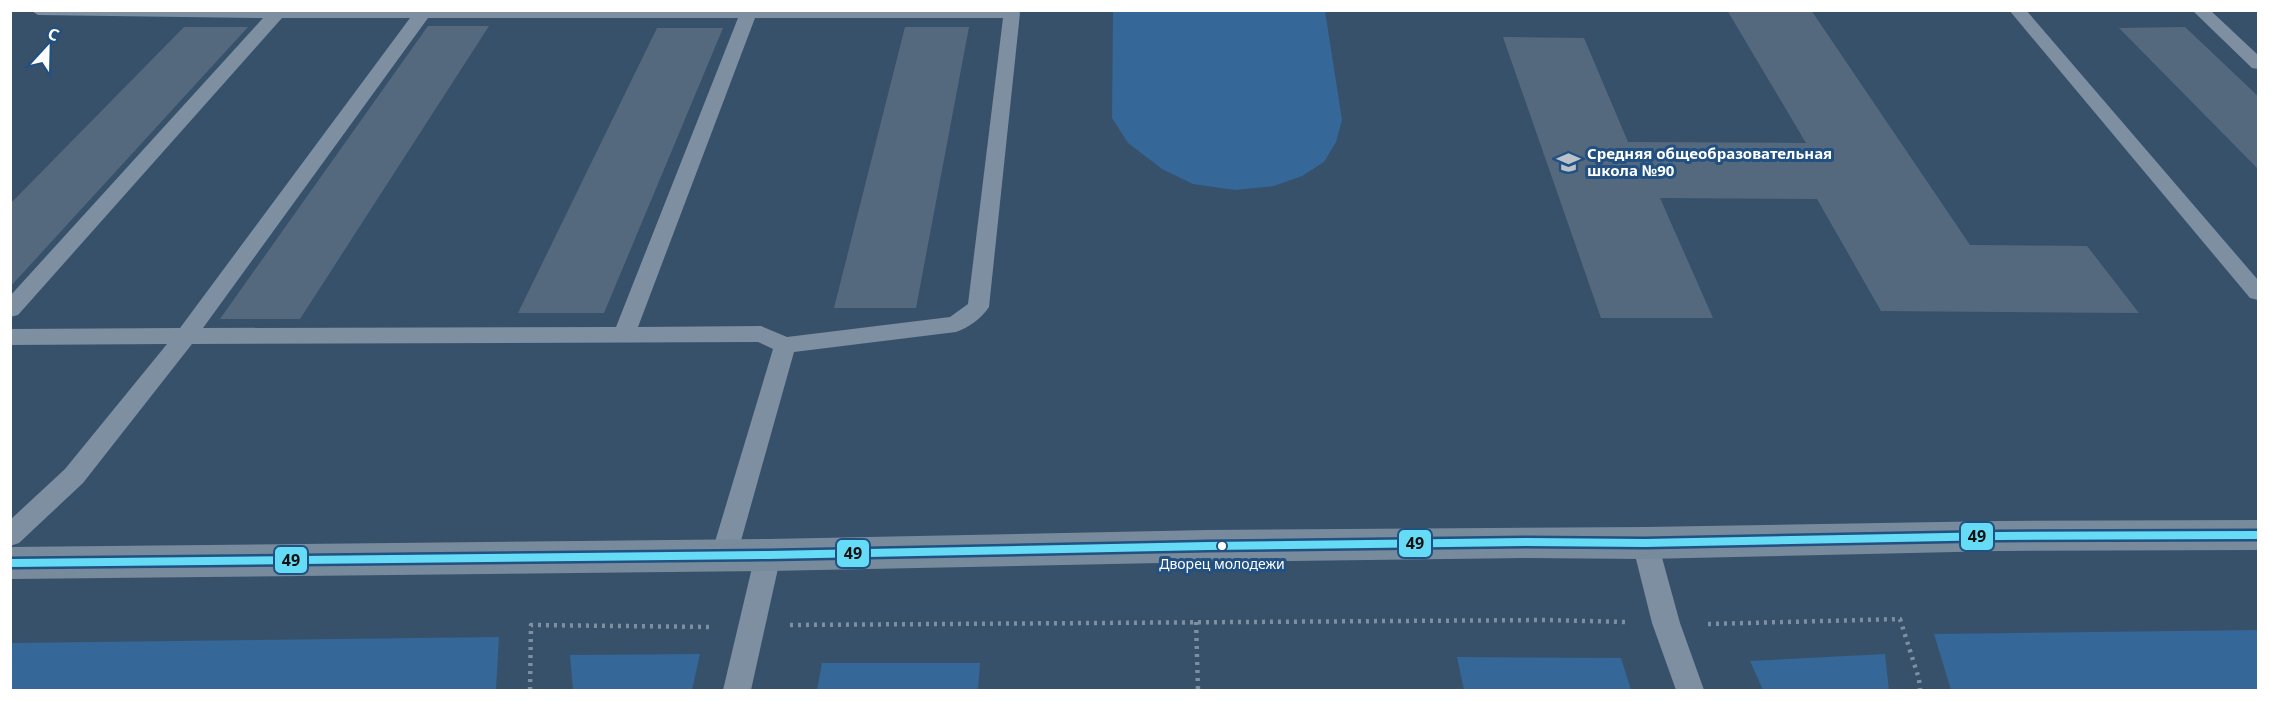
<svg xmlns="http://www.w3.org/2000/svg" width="2269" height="701" font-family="'Noto Sans',sans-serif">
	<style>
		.green { fill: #356798 }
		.building { fill: #55697e }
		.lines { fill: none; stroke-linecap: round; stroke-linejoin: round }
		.path { stroke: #7d8fa1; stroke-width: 4.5; stroke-dasharray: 3 5; stroke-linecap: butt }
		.service { fill: #7d8fa1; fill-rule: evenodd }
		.secondary { fill: #788b9d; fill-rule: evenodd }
		.bus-1-casing { stroke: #215081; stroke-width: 13 }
		.bus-1 { stroke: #66dbf5; stroke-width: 8 }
		.bus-dot { fill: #fff; stroke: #215081; stroke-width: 2 }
		.labels { text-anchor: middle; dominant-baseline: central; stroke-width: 6; stroke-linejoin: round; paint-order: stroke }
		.bus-label { font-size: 14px; fill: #fff; stroke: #215081 }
		.poi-label { font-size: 15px; font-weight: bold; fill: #fff; stroke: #215081; text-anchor: start }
		.line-badge { stroke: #215081; stroke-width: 2 }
		.pale-badge-label { font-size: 16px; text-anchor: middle; font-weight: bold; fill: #111 }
	</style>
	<rect width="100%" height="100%" fill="#37516b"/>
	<path class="green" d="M1113,11H1325L1342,120L1336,142L1324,162L1302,176L1274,186L1235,190L1193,184L1162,169L1128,143L1112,118Z
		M2258,630V690H1951L1934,634Z
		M499,637L496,690H11V643Z
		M700,654L692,690H573L570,655Z
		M1885,654L1889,690H1763L1750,661Z
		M1457,657L1621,658L1631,690H1464Z
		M822,663H980L978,690H817Z"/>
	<path class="building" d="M1727,10H1811L1970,245L2087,246L2139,313L1881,311L1817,199L1660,198L1713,318H1601L1503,37L1584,38L1628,142L1806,143Z
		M428,26H489L300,319H220Z
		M184,27H248L10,287V204Z
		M905,27H969L916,308H834Z
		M2185,27L2259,97V170L2119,28Z
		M657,28H723L604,313H518Z"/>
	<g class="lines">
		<path class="path" d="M1196,622L1198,690
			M1708,624L1900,619L1919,679L1920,690
			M790,625L1546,620L1626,622
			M530,690L531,625L711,627"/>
		<path class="service" d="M30,10H1019L1020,13L989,307C982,318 968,328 956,332L794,352L737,555L733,563L724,566L715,563L711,555L773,349L758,342L192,344L83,483L19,543L10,546V520L65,469L167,344L10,345V329L180,328L410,18H282L18,315L10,317V296L263,18L38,15ZM428,18H738L616,327L203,328ZM755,18H1003L968,304L950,317L787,337L761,326L638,327Z
			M2009,10H2026L2258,280V300L2250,298Z
			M2192,10H2210L2258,55V69L2252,68Z
			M1645,532L1654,535L1658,543L1680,623L1704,690H1676L1652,623L1632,543L1636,535Z
			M768,544L777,547L781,555L751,690H723L755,555L759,547Z"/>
		<path class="secondary" d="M2258,520V550L1999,551L1645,559L1526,558L1208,562L768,571L10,579V547L768,539L1208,530L1645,527L1999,521Z"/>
		<defs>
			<path id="bus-1" d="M10,563L768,555L1208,546L1526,542L1645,543L1999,536L2258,535"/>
		</defs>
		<use href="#bus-1" class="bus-1-casing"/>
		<use href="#bus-1" class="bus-1"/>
	</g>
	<defs>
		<symbol id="school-bare" viewBox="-9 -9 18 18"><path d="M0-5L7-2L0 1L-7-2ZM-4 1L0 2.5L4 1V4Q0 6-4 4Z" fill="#b9c2cb" stroke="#215081" stroke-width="2.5" paint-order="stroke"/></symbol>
	</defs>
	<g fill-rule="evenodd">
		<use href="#school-bare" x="1552" y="146" width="33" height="33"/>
	</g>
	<circle class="bus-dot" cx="1222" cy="546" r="5"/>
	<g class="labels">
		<g class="bus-label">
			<text x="1222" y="563">Дворец молодежи</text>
		</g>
		<g class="poi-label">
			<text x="1587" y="153">Средняя общеобразовательная<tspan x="1587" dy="17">школа №90</tspan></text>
		</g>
	</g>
	<g class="line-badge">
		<rect x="1960" y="522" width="34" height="29" rx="6" fill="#66dbf5"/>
		<rect x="1398" y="529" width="34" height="29" rx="6" fill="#66dbf5"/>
		<rect x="836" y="539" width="34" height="29" rx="6" fill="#66dbf5"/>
		<rect x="274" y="546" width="34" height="28" rx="6" fill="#66dbf5"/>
	</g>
	<g class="pale-badge-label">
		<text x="1977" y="542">49</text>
		<text x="1415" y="549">49</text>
		<text x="853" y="559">49</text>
		<text x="291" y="566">49</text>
	</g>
	<rect width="2269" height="701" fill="none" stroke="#ffffff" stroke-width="24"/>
	<g transform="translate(48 48) rotate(22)" stroke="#215081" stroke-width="4.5" paint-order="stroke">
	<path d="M0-4.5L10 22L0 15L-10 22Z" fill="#ffffff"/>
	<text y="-9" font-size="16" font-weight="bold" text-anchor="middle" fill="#ffffff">С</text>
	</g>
</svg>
